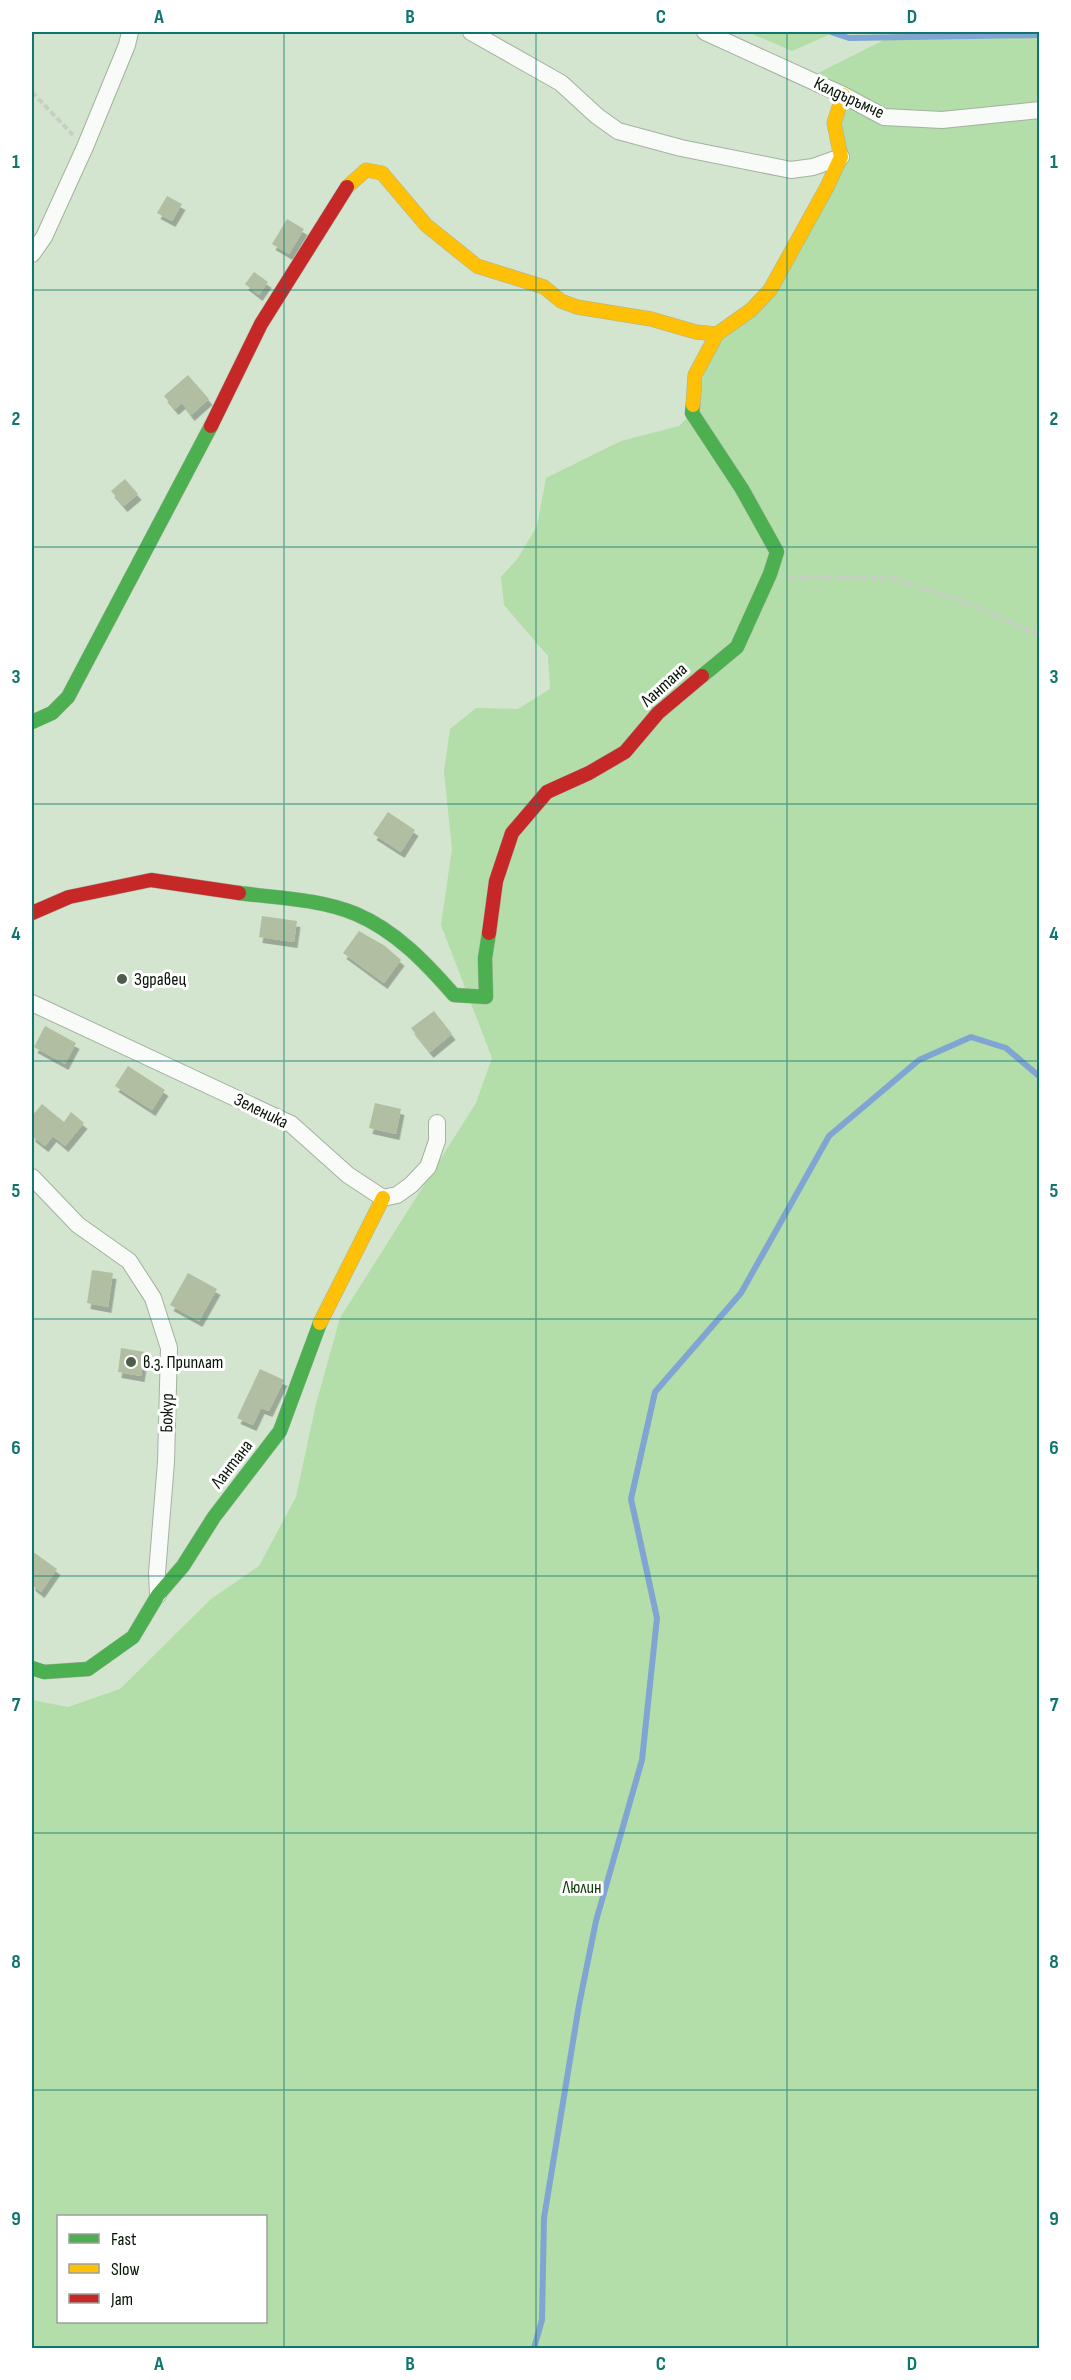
<svg xmlns="http://www.w3.org/2000/svg" width="1071" height="2380" font-family="'Sofia Sans Condensed',sans-serif">
	<style>
		.green { fill: #b3dda9; fill-rule: evenodd }
		.lines { fill: none; stroke-linecap: round; stroke-linejoin: round }
		.stream { stroke: #80a5d2; stroke-width: 6 }
		.building { fill: #b2bea2; filter: url(#shadow) }
		.street-casing { stroke: #a4b2a0; stroke-width: 18 }
		.fast-casing { stroke: #a4b2a0; stroke-width: 15 }
		.slow-casing { stroke: #a4b2a0; stroke-width: 15 }
		.jam-casing { stroke: #a4b2a0; stroke-width: 15 }
		.path { stroke: #c8cdc6; stroke-width: 4; stroke-dasharray: 6 3; stroke-linecap: butt }
		.street { stroke: #f8fbf8; stroke-width: 16 }
		.fast { stroke: #4caf50; stroke-width: 14 }
		.slow { stroke: #ffc107; stroke-width: 14 }
		.jam { stroke: #c62828; stroke-width: 14 }
		.grid { fill: none; stroke: #0f766e; stroke-width: 1.5; stroke-opacity: 0.55 }
		.poi-dot { fill: #4e5c4b; stroke: #fff; stroke-width: 2 }
		.labels { text-anchor: middle; dominant-baseline: central; stroke-width: 6; stroke-linejoin: round; paint-order: stroke }
		.street-label { font-size: 18px; fill: #071305; stroke: #fff }
		.poi-label { font-size: 18px; fill: #071305; stroke: #fff; text-anchor: start }
		.park-label { font-size: 18px; fill: #123c07; stroke: #fff }
		.neatline { fill: none; stroke: #0f766e; stroke-width: 2 }
		.grid-label { font-size: 20px; text-anchor: middle; font-weight: bold; fill: #0f766e }
	</style>
	<defs>
		<filter id="shadow"><feDropShadow dx="3.5" dy="6" stdDeviation="0" flood-color="#0004"/></filter>
	</defs>
	<rect width="100%" height="100%" fill="#d3e5ce"/>
	<path class="green" d="M748,32H835L792,51Z
		M900,32H1039V2348H32V1700L68,1707L120,1689L211,1599L259,1566L296,1497L316,1404L340,1318L476,1103L492,1058L441,925L452,849L444,772L450,729L476,708L518,709L550,689L548,656L504,605L501,577L518,558L537,526L546,478L621,441L679,426L692,413L714,343L765,305L842,163L836,92L814,75ZM58,2216H266V2322H58Z"/>
	<g class="lines">
		<path class="stream" d="M831,32L849,38L1040,35
			M534,2348L542,2320L544,2218L579,2005L596,1921L642,1760L657,1618L631,1499L655,1392L741,1293L829,1136L919,1060L971,1037L1006,1048L1040,1077"/>
	</g>
	<path class="building" d="M167,196L182,204L172,221L157,213Z
		M287,219L304,229L289,254L272,244Z
		M254,272L268,282L259,295L245,284Z
		M188,375L209,399L191,415L182,403L175,409L164,396Z
		M125,479L138,494L124,506L111,491Z
		M388,812L415,830L401,852L373,834Z
		M262,916L297,921L294,942L259,937Z
		M359,931L385,946L401,960L384,983L343,953Z
		M434,1011L452,1034L430,1052L411,1028Z
		M45,1026L76,1043L65,1064L34,1047Z
		M128,1066L165,1090L152,1110L115,1086Z
		M375,1103L401,1109L396,1134L369,1128Z
		M42,1104L64,1122L71,1112L84,1123L65,1146L53,1136L45,1146L32,1136V1116Z
		M92,1270L113,1273L108,1307L87,1303Z
		M188,1273L217,1289L199,1321L170,1305Z
		M121,1348L145,1352L141,1376L118,1372Z
		M260,1369L284,1380L269,1411L261,1408L253,1425L237,1418Z
		M32,1551L57,1569L41,1592L32,1585Z"/>
	<g class="lines">
		<defs>
			<path id="street" d="M471,32L561,83L597,116L618,131L681,148L791,170L813,167L841,157
				M705,32L843,95L884,117L942,120L1040,110
				M32,254L44,237L85,147L127,45L130,32
				M32,1003L291,1124L348,1175L383,1198L397,1195L411,1185L428,1167L437,1141V1123
				M32,1177L78,1225L129,1261L153,1298L169,1348L166,1462L157,1573L158,1595"/>
			<path id="fast" d="M693,405L692,413L742,489L777,552L770,574L737,647L702,676
				M32,722L52,713L68,697L211,426
				M239,893C277,898 320,899 356,914C396,931 426,963 454,995L486,997L485,958L489,933
				M32,1668L44,1672L88,1669L133,1637L158,1595L183,1566L214,1517L280,1431L320,1323"/>
			<path id="slow" d="M347,187L366,170L382,173L426,225L477,266L544,287L561,301L577,307L651,319L696,332L717,334
				M693,405L695,375L717,334L751,310L770,290L827,187L841,157L834,123L843,95
				M320,1323L383,1198"/>
			<path id="jam" d="M211,426L261,324L347,187
				M32,913L69,897L151,880L239,893
				M489,933L496,881L512,833L547,792L589,773L625,752L658,713L702,676"/>
		</defs>
		<use href="#street" class="street-casing"/>
		<use href="#fast" class="fast-casing"/>
		<use href="#slow" class="slow-casing"/>
		<use href="#jam" class="jam-casing"/>
		<path class="path" d="M32,92L73,135
			M790,578H891L964,602L1040,635"/>
		<use href="#street" class="street"/>
		<use href="#fast" class="fast"/>
		<use href="#slow" class="slow"/>
		<use href="#jam" class="jam"/>
	</g>
	<path class="grid" d="M284,32V2348M536,32V2348M787,32V2348M32,290H1040M32,547H1040M32,804H1040M32,1061H1040M32,1319H1040M32,1576H1040M32,1833H1040M32,2090H1040"/>
	<g class="poi-dot">
		<circle cx="122" cy="979" r="6"/>
		<circle cx="131" cy="1362" r="6"/>
	</g>
	<g class="labels">
		<g class="street-label">
			<text transform="translate(849 98) rotate(25)">Калдъръмче</text>
			<text transform="translate(664 685) rotate(-42)">Лантана</text>
			<text transform="translate(261 1111) rotate(26)">Зеленика</text>
			<text transform="translate(167 1413) rotate(-89)">Божур</text>
			<text transform="translate(232 1464) rotate(-52)">Лантана</text>
		</g>
		<g class="poi-label">
			<text x="134" y="979">Здравец</text>
			<text x="143" y="1362">в.з. Приплат</text>
		</g>
		<g class="park-label">
			<text x="582" y="1887">Люлин</text>
		</g>
	</g>
	<rect width="1071" height="2380" fill="none" stroke="#ffffff" stroke-width="66"/>
	<rect x="57" y="2215" width="210" height="108" fill="#ffffff" stroke="#9ca19b" stroke-width="1.5"/>
	<rect x="69" y="2234" width="30" height="9" fill="#4caf50" stroke="#9ca19b" stroke-width="1.5"/>
	<text x="111" y="2245" font-size="18" fill="#071305">Fast</text>
	<rect x="69" y="2264" width="30" height="9" fill="#ffc107" stroke="#9ca19b" stroke-width="1.5"/>
	<text x="111" y="2275" font-size="18" fill="#071305">Slow</text>
	<rect x="69" y="2294" width="30" height="9" fill="#c62828" stroke="#9ca19b" stroke-width="1.5"/>
	<text x="111" y="2305" font-size="18" fill="#071305">Jam</text>
	<rect x="33" y="33" width="1005" height="2314" class="neatline"/>
	<g class="grid-label">
		<text x="159" y="23">A</text>
		<text x="410" y="23">B</text>
		<text x="661" y="23">C</text>
		<text x="912" y="23">D</text>
		<text x="16" y="168">1</text>
		<text x="1054" y="168">1</text>
		<text x="16" y="425">2</text>
		<text x="1054" y="425">2</text>
		<text x="16" y="683">3</text>
		<text x="1054" y="683">3</text>
		<text x="16" y="940">4</text>
		<text x="1054" y="940">4</text>
		<text x="16" y="1197">5</text>
		<text x="1054" y="1197">5</text>
		<text x="16" y="1454">6</text>
		<text x="1054" y="1454">6</text>
		<text x="16" y="1711">7</text>
		<text x="1054" y="1711">7</text>
		<text x="16" y="1968">8</text>
		<text x="1054" y="1968">8</text>
		<text x="16" y="2225">9</text>
		<text x="1054" y="2225">9</text>
		<text x="159" y="2370">A</text>
		<text x="410" y="2370">B</text>
		<text x="661" y="2370">C</text>
		<text x="912" y="2370">D</text>
	</g>
</svg>
